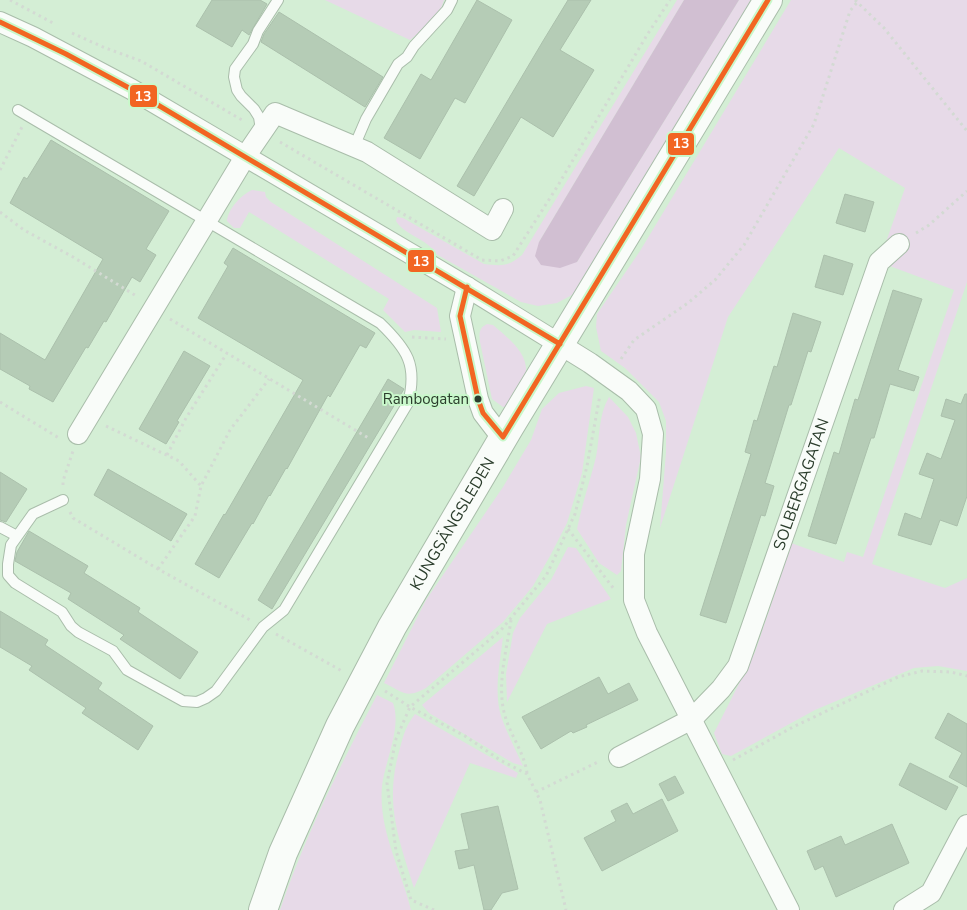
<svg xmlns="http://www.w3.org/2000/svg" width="967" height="910" font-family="'Nunito Sans',sans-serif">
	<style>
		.green { fill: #e7dae8 }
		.forest { fill: #d1bfd2 }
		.building { fill: #b5ccb6; stroke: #abc0ac }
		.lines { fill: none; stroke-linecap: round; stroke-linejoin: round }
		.service-casing { stroke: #a9bdaa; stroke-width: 12 }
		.minor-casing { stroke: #a9bdaa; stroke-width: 22 }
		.secondary-casing { stroke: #a9bdaa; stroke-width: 30 }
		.path { stroke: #d3dad3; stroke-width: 3; stroke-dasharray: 2.5 4; stroke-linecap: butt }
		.service { stroke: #f9fcf9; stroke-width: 10 }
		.minor { stroke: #f9fcf9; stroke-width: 20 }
		.secondary { stroke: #f9fcf9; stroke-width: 28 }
		.bus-1-casing { stroke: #c9f8cb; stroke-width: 9 }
		.bus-1 { stroke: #f26522; stroke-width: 5 }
		.bus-dot { fill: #2b3d2c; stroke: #c9f8cb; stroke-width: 2 }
		.labels { text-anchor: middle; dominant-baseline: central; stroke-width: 4; stroke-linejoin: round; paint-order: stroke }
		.bus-label { font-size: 15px; fill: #2b3d2c; stroke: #c9f8cb; text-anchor: end }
		.street-label { font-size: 16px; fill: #2b3d2c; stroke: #c9f8cb }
		.line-badge { stroke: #c9f8cb; stroke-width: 2 }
		.badge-label { font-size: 14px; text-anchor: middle; font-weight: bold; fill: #fff }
	</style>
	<rect width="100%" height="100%" fill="#d4eed5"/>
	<path class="green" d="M325,0H444L438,17L410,40Z
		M677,0H684L539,242L577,262L739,0H752L581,287L572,295L557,303L538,306L521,302L436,254C427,238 405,236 396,221L397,217L403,218L484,264C501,266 508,267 522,255Z
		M791,0H967V282L872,564L945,588L967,578V671L938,666L914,668L815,710L731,756L722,754L714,733L755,652L774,596L791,543L844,562L847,552L863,557L954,290L879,262L905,188L839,148L728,317L660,528L666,452V421L659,402L625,368L601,351L596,327L597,314L640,251Z
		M252,190L265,192L266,197L271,202L437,308L441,332L414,330L405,332L383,310L389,299L249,212L240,228H234L227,221C228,209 241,195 252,190Z
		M487,324L493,325C509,339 535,357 523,383C519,391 513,398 508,406L503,407L492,399L480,342C479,333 479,328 487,324Z
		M586,386L594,388L582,473L567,523L550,556L533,586L503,622L426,688C406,699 403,692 384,683L426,600L503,487L531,440L542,409L559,393Z
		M609,397L628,417L636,433L641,457L626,525L621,571L617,575L599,563L577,529C582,504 590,481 596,457C600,437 598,416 609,397Z
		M568,547L576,548L611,599L547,624L507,702L506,674L513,633L520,618L551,580Z
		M503,637C500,663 493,693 502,719C508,735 516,751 523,766L513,763L429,713L422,705Z
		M377,695L393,703C402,727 385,761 382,786C378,830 401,869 411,910H280C305,836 341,764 377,695Z
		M415,714L518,773L516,778L470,763L414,888C398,837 384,802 400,748C404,733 406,726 415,714Z"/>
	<path class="forest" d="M684,0H739L577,262L560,268L541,265L535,256L539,242Z"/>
	<path class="building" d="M212,0H260L267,4L249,35L242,30L232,47L196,26Z
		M477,0L512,20L465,103L455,98L420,159L384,138L421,74L431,80Z
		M568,0H591L560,50L594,70L553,137L521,117L474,196L457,186L543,41Z
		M279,12L383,77L365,107L261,42L264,34Z
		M51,140L169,211L146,249L156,255L140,282L132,277L106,322L104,321L88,348L86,347L53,402L29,389L30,386L0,369V333L45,360L103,259L10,203L24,177L27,179Z
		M845,194L874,202L865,232L836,223Z
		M233,248L375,333L366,348L360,345L330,397L328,395L287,469L286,468L270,496L269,495L253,524L252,523L219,578L195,564L224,514L225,515L303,380L198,318L228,266L224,263Z
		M824,255L853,264L843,295L815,287Z
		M893,290L922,299L898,370L919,377L914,391L890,384L874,438H871L836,544L808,536L834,452L839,454L855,399L858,400Z
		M793,313L821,322L811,352L808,351L791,405H789L765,483L774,486L765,516L761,515L726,623L700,615L751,454L745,452L754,420L757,421L774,366L777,367Z
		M184,351L210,366L177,421L179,422L166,444L139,429Z
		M388,379L404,389L272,609L258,600Z
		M965,394H967V496L957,526L940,520L931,545L898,535L905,513L921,519L934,479L919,474L927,453L941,459L955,420L941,416L946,399L961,404Z
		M108,469L187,514L171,541L94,495Z
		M0,472L27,489L6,522L0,520Z
		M29,531L88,566L84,573L140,608L138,612L198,652L180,679L120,639L124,635L68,599L71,593L15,561L17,552Z
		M0,611L48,640L45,645L102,683L98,689L153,726L138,750L82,713L86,708L29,670L32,666L0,647Z
		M599,677L608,694L629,683L638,700L586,725L587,727L573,733L571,731L541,749L522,717Z
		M948,713L967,724V787L949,777L962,753L935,738Z
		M910,763L958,787L946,810L899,785Z
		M675,776L684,793L668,801L659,784Z
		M662,799L678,831L602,871L584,838L616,821L611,811L627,803L633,814Z
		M498,806L518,889L502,893L491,910H484L474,865L459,869L455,851L469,849L461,814Z
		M892,824L909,863L836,897L823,866L815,870L807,851L841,836L845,845Z"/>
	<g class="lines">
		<defs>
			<path id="service" d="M18,110L380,323C407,349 418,365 408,403L284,610L263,627L216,691L206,698L197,702L183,701L127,670L113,651L78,632L71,626L62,612L15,583L8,575V564L11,545L33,514L63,500
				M261,130L259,117L254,109L241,96L237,90L234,77L235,69L253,44L258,31L278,0
				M354,147L366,119L398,64L407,57L414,46L447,10L452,0
				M0,527L17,536"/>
			<g id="minor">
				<path d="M0,22L33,37L131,89L467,287L590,363L629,391L646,409L653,434L650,479L634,554V600L647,633L789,910"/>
				<path d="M467,287L460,316L478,399L483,413L496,430L503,437"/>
				<path d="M78,434L245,157L275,113L367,152L492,230L503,209"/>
				<path id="s1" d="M619,757L692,719L721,689L738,666L879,262L899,244"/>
				<path d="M904,910L931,893L967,825"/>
			</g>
			<g id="secondary">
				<path id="s2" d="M263,910L283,853L340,726L392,627L509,428L768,0"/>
			</g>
		</defs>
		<use href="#service" class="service-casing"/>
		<use href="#minor" class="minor-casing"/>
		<use href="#secondary" class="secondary-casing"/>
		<path class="path" d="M10,0L53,23
			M855,0L884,28L967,131
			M72,33L103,47L141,61L242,120
			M280,142L482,260L500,261L513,256L557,187L647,35L670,0
			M0,170L22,127
			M0,212L24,230L73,257L138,297
			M916,233L929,225L967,191
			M170,319L370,439
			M412,337L446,339
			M621,359L634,340L688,303L715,280L744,245L814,124L850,11L859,0
			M0,402L59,438
			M106,426L179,461L201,486
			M167,455L186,418L227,353
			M63,485V481L73,451
			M70,512L73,518L158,569L250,620
			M568,529L614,589
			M158,569L195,516L201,486L230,430L269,379
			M511,620C507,649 497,682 504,712C509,734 524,751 527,773
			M276,634L342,671
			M385,691L410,707L465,736L500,760L527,774L540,800L566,910
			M733,760L793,727L898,677L922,671L951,672L967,676
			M536,792L600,761
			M434,910L411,900L396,851L387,783L396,739L410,707L501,630L546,576L575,514L587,466L600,395"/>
		<use href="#service" class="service"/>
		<use href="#minor" class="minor"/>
		<use href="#secondary" class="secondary"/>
		<defs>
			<path id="bus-1" d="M0,22L66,54L131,89L560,344
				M467,287L460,316L478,399L483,413L503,437L768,0"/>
		</defs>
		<use href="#bus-1" class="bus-1-casing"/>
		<use href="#bus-1" class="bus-1"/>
	</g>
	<circle class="bus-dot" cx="478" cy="399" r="4.5"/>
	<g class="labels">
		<g class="bus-label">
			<text x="469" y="399">Rambogatan</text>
		</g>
		<g class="street-label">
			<text stroke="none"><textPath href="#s1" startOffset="345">SOLBERGAGATAN</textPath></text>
			<text stroke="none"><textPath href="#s2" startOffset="431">KUNGSÄNGSLEDEN</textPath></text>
		</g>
	</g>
	<g class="line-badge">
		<rect x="129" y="84" width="29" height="24" rx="5" fill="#f26522"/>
		<rect x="667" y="132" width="28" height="24" rx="5" fill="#f26522"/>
		<rect x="407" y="249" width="28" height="24" rx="5" fill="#f26522"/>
	</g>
	<g class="badge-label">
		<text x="143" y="101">13</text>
		<text x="681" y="148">13</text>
		<text x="421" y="266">13</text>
	</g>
</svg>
